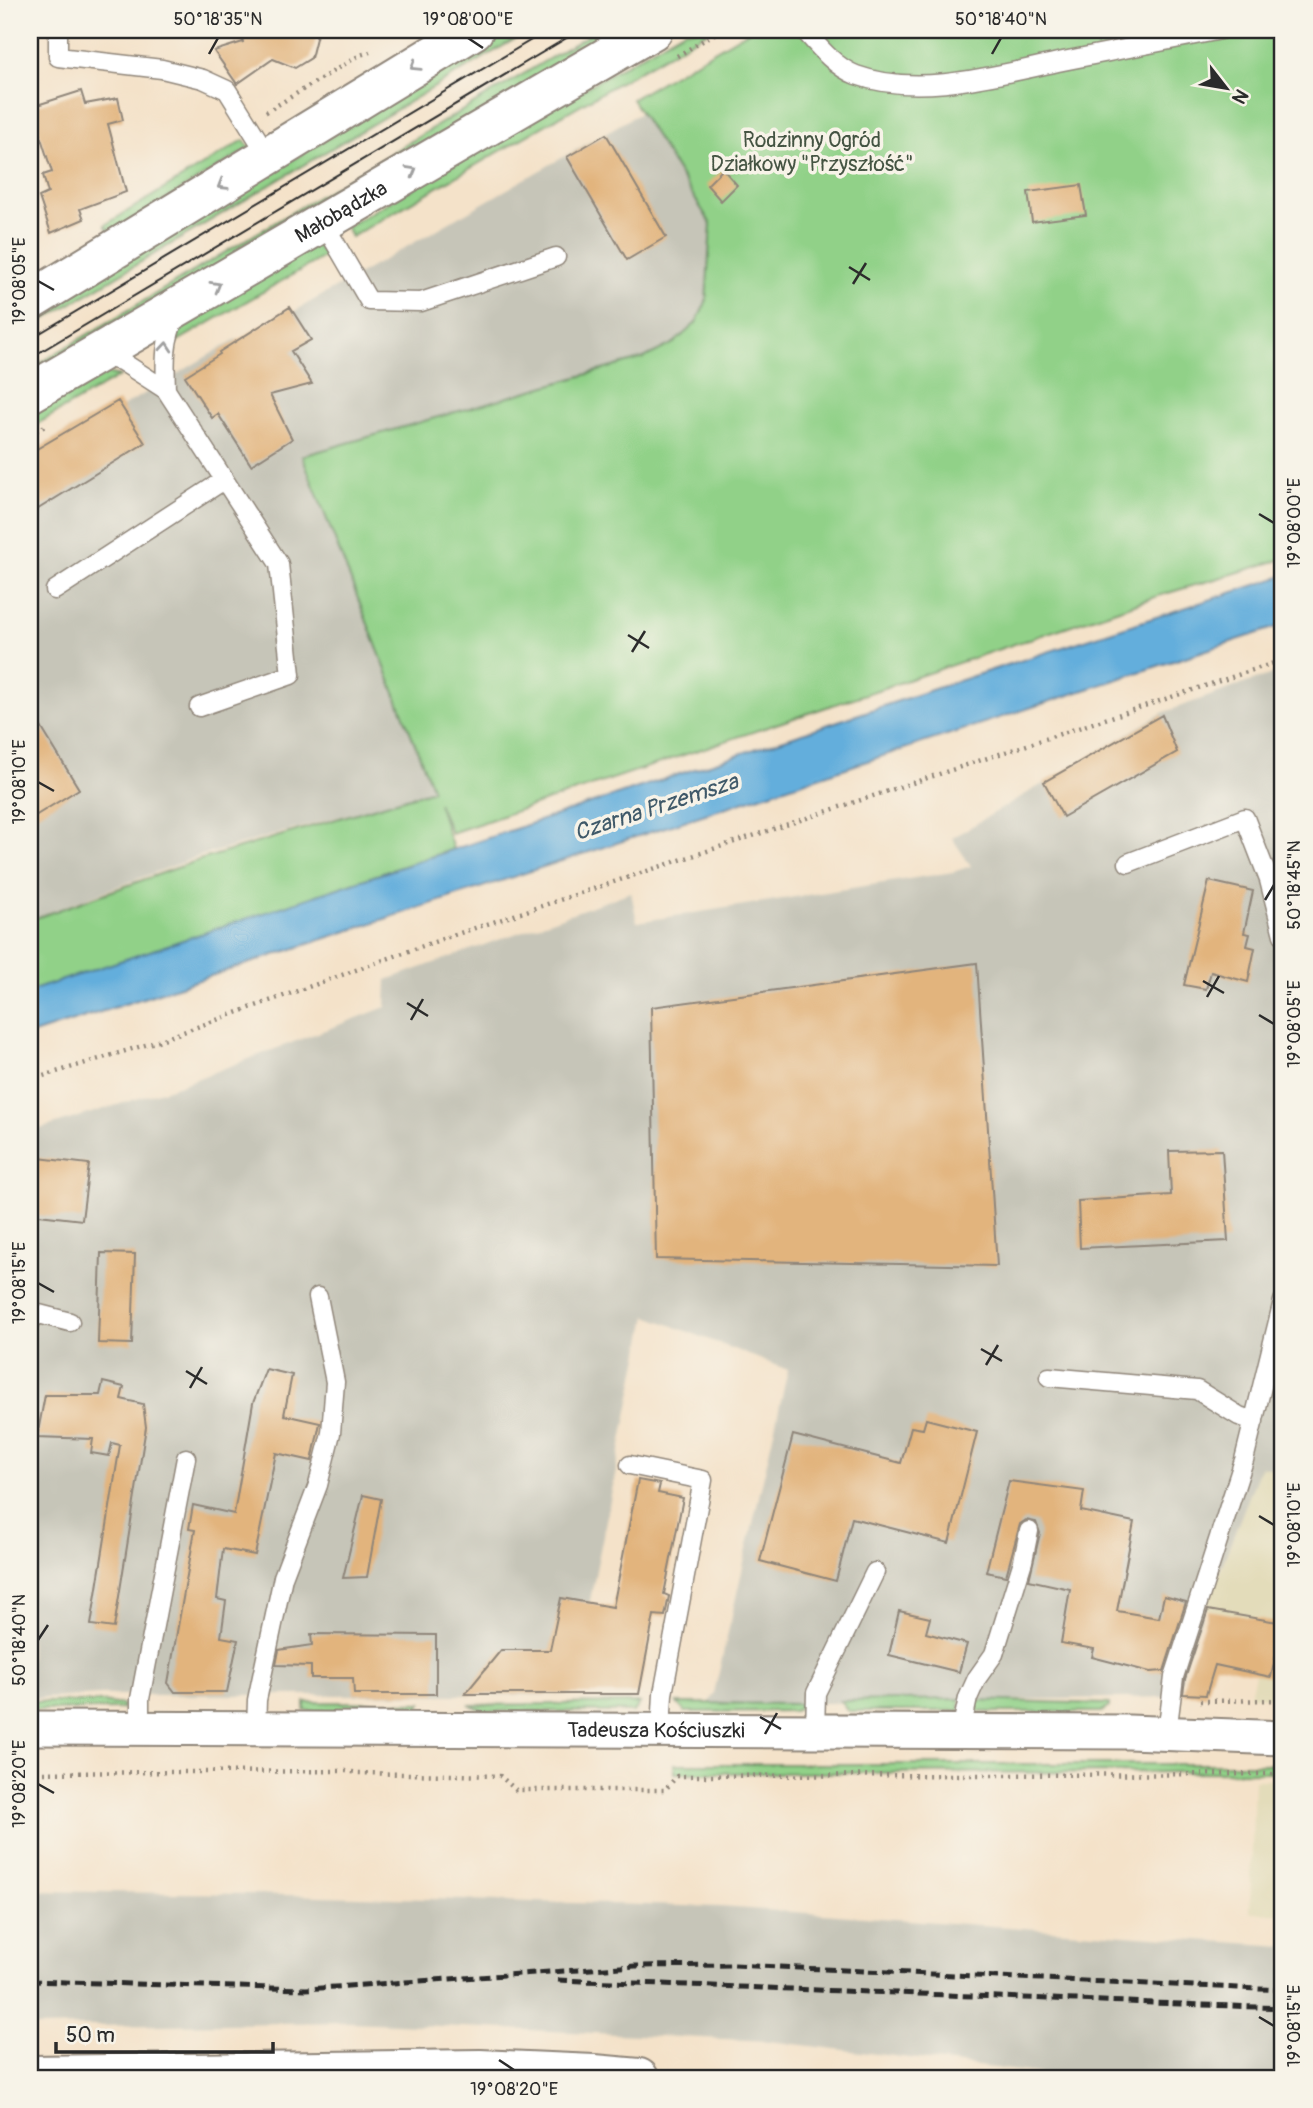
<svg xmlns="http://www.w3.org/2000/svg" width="1313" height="2108" font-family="Pangolin,sans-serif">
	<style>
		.built { fill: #e3dcba }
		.industrial { fill: #c6c5b8 }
		.green { fill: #91d188; stroke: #5e7e5a; stroke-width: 2 }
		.water { fill: #64aedc; stroke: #486c84; stroke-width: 2 }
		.building { fill: #e2b47d }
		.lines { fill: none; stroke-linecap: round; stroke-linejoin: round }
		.lane-casing { stroke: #90867a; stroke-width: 21 }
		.street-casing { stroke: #90867a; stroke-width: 37 }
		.secondary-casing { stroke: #90867a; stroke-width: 42 }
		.path { stroke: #90867a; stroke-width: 4.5; stroke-dasharray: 2 5; stroke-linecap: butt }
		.lane { stroke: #fff; stroke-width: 18 }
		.street { stroke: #fff; stroke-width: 33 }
		.secondary { stroke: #fff; stroke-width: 38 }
		.tram { stroke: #2b2b2b; stroke-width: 2 }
		.rail { stroke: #2b2b2b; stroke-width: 5; stroke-dasharray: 10 5; stroke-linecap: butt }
		.oneway { stroke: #a0a0a0 }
		.ticks { fill: none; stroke: #2b2b2b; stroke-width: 2.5 }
		.labels { text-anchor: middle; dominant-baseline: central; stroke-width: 7; stroke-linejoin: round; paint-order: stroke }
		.park-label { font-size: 21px; fill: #445442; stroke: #f7f3e8 }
		.street-label { font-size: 21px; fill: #2b2b2b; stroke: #f7f3e8 }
		.water-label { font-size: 23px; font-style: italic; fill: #3f5969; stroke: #f7f3e8 }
		.neatline { fill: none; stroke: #2b2b2b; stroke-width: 2.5 }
		.ticks-label { font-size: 18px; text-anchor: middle; fill: #2b2b2b }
	</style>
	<rect width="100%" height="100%" fill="#f7f3e8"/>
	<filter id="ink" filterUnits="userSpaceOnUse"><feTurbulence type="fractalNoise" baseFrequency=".0143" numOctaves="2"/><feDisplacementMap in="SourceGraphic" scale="14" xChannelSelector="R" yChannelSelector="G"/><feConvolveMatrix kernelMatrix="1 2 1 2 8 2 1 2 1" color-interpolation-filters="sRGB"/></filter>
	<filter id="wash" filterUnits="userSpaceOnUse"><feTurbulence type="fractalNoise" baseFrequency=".00686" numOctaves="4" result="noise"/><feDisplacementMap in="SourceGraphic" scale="28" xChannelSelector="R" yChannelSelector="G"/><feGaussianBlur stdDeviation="1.57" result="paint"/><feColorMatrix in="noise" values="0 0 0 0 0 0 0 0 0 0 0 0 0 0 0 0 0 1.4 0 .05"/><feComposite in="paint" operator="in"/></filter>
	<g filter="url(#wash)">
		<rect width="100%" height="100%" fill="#f4e2c9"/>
		<path class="built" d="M1261,1465L1283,1471V1699L1250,1695L1268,1620L1206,1609Z
			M1254,1780H1283V1915L1250,1912Z"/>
		<path class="industrial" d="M640,113L711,224L706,302L696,323L674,343L644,358L303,456L433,790L200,856L30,919V462L236,339L239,343Z
			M1283,670V1471L1261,1466L1186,1657L1178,1697L708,1705L714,1694L788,1370L647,1316L571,1695H101L30,1699V1132L175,1087L386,1007L387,980L631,892L637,922L953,872L971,866L952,838L1162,713Z
			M30,1891L247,1894L720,1907L1283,1946V2078H1076L769,2041L351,2022L30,2027Z"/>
		<path class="green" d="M505,30H530L30,328V320Z
			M597,30H622L30,376V369Z
			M685,30H710L351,237L346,227Z
			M750,30H1283V559L1158,596L451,833L438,803L453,849L30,992V920L196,861L433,790L302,456L644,358L674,343L696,323L706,302L711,224L632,99Z
			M244,140L250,148L110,233L105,225Z
			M316,244L325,256L176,342L184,322Z
			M97,371L120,376L30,428V410Z
			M960,1699V1711H848L841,1701Z
			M972,1700L1109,1704V1707L1101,1712H971Z
			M30,1702H101L123,1705L122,1709L30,1710Z
			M305,1702L422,1703L417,1711H305Z
			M640,1703L634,1712L485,1711L469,1705Z
			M677,1703L804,1704L794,1711L685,1712Z
			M674,1764H1271V1772L675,1773Z"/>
		<path class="water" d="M1283,576V625L30,1035V991L973,676Z"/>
		<g id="blocks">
			<path class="building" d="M241,30H318L311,58L295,68L273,59L237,84L214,51L243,42Z
				M81,91L85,104L118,98L123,120L108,124L126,192L80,209L84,219L51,233L39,197L48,193L43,175L52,172L31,107Z
				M606,134L666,237L627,260L567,157Z
				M723,169L737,185L721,201L707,185Z
				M1081,185L1086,215L1032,222L1028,192Z
				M290,307L311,340L291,351L312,384L270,395L292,439L251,465L218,414L212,418L185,376L220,354L219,352Z
				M118,401L145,443L30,514V453Z
				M30,709L79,789L30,819Z
				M1162,715L1177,752L1063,817L1044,782Z
				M1209,881L1253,891L1244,933L1250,934L1247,946L1255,948L1248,982L1211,972L1206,989L1184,985Z
				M977,963L997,1266L656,1259L651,1007Z
				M1222,1150L1228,1241L1080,1248L1078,1201L1171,1195L1169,1151Z
				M30,1157L89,1164L82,1220L30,1214Z
				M101,1253L135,1254L132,1344L98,1343Z
				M266,1369L292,1375L284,1415L320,1423L312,1461L276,1453L255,1555L223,1549L217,1599L226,1601L221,1637L238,1640L227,1692H175L168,1683L195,1530L189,1529L193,1505L234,1514L253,1403Z
				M103,1382L124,1387L121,1399L143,1404L146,1427L114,1628L91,1625L120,1445L112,1443L109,1456L91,1453L93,1439L37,1437L45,1395H100Z
				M926,1419L977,1432L949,1543L852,1518L836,1581L760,1561L793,1435L901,1463L911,1427L923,1429Z
				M638,1480L660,1484L658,1493L683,1498L664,1594L669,1596L665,1616L654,1615L639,1694H465L501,1650H550L561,1598L613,1607Z
				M1009,1481L1084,1491L1081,1511L1134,1522L1117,1611L1159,1618L1164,1596L1186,1602L1164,1671L1150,1672L1092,1657L1094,1649L1061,1643L1070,1589L1029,1580L1040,1533L1036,1522L1026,1520L1020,1524L1006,1576L986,1572Z
				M363,1495L381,1499L367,1577L343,1578Z
				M1208,1610L1283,1623L1271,1677L1215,1665L1206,1695L1183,1694L1185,1679Z
				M899,1611L930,1618L926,1633L967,1644L959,1672L889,1655Z
				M311,1634L436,1635V1694H354L353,1678H311V1666L276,1665L279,1650L312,1645Z"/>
		</g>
	</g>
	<g filter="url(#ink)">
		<use href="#blocks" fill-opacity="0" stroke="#90867a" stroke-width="2"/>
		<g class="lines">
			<defs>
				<path id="lane" d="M58,30V57L162,69L203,79L227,90L268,156
					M804,30C818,46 835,67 856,75C919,98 1000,74 1063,61C1116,51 1168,40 1221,30
					M323,222L369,301L421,302L556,257
					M101,356L121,361L166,390L279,564L291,675L199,707
					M166,390C165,363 164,340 176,315
					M55,590L224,480
					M1128,863L1245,818L1269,880L1283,935
					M30,1321L39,1314L70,1322
					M1049,1377L1197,1390L1239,1416L1254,1421
					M630,1465L703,1480L663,1694L661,1730
					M140,1729V1699L186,1458
					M256,1730L257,1700L283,1577L318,1485L331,1433L335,1382L318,1297
					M961,1731L968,1698L977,1678L994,1654L1023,1561L1029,1531
					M815,1732L816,1693L875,1572
					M1167,1733L1174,1677L1244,1460L1283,1301"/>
				<g id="street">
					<path id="s1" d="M30,1728L1129,1732L1283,1738"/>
				</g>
				<g id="secondary">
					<path d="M30,301L474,30"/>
					<path id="s2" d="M30,393L653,30"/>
					<path d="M30,2075L480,2069L594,2074L639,2078"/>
				</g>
			</defs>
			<use href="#lane" class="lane-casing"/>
			<use href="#street" class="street-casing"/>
			<use href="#secondary" class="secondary-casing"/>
			<path class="path" d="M677,56L721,30
				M266,112L360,55L370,52
				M30,434L47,425
				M30,1080L155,1042L448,937L1283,660
				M1200,1701L1283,1700
				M30,1773L346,1771L358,1773L500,1776L516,1790H665L677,1776L1283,1774"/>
			<use href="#lane" class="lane"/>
			<use href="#street" class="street"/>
			<use href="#secondary" class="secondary"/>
			<path class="tram" d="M30,339L548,30
				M30,358L580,30"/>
			<path class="rail" d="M558,1980L1283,2008
				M30,1981L306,1989L635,1966L734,1965L1283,1990"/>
		</g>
		<defs><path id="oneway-chevron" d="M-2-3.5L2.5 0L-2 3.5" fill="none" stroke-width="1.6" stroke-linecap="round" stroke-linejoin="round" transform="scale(1.75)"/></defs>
		<g class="oneway">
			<use href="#oneway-chevron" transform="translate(415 66) rotate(148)"/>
			<use href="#oneway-chevron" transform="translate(412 171) rotate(-30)"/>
			<use href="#oneway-chevron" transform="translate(222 185) rotate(149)"/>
			<use href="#oneway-chevron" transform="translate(216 286) rotate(-30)"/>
			<use href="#oneway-chevron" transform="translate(166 347) rotate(-85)"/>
		</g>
	</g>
	<path class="ticks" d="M468,38L483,48M209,54L218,38M992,54L1001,38M849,267L870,280M38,281L54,290M853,284L866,263M1259,514L1274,523M628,635L649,648M632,652L645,631M38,782L54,791M1265,900L1274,885M1203,981L1224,993M1207,997L1219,976M407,1003L428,1016M1259,1015L1274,1024M411,1020L423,999M38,1283L54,1292M981,1349L1002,1361M986,1365L998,1345M186,1371L207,1384M190,1388L202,1367M1259,1516L1274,1525M38,1640L48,1625M760,1717L781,1729M765,1734L777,1713M38,1784L54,1793M1259,2017L1274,2026M499,2060L514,2070"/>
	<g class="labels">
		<g class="park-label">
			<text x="812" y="140">Rodzinny Ogród<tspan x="812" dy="24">Działkowy "Przyszłość"</tspan></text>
		</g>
		<g class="street-label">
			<text stroke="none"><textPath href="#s2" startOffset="360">Małobądzka</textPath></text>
			<text stroke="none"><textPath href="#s1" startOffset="626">Tadeusza Kościuszki</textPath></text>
		</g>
		<g class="water-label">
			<text transform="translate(656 807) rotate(-18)">Czarna Przemsza</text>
		</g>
	</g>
	<rect width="1313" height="2108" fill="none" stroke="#f7f3e8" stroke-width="77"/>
	<g transform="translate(1226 88) rotate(121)" stroke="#f7f3e8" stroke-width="5" paint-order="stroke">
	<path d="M0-5L12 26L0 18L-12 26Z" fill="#2b2b2b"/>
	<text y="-10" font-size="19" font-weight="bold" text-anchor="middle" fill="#2b2b2b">N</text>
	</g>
	<path d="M56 2042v10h217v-10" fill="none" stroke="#2b2b2b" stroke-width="3.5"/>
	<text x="66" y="2042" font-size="21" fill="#2b2b2b" stroke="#f7f3e8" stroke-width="5" paint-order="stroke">50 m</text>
	<rect x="38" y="38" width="1236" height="2032" class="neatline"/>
	<g class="ticks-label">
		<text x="218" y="25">50°18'35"N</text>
		<text x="468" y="25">19°08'00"E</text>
		<text x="1001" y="25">50°18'40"N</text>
		<text transform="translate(19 281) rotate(-90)" y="6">19°08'05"E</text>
		<text transform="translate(1294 523) rotate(-90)" y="6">19°08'00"E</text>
		<text transform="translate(19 782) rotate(-90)" y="6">19°08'10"E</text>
		<text transform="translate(1294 885) rotate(-90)" y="6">50°18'45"N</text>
		<text transform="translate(1294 1024) rotate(-90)" y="6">19°08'05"E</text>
		<text transform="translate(19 1283) rotate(-90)" y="6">19°08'15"E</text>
		<text transform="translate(1294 1525) rotate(-90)" y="6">19°08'10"E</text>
		<text transform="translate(19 1640) rotate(-90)" y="6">50°18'40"N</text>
		<text transform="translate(19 1784) rotate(-90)" y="6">19°08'20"E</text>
		<text transform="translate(1294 2026) rotate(-90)" y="6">19°08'15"E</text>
		<text x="514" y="2095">19°08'20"E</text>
	</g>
</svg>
